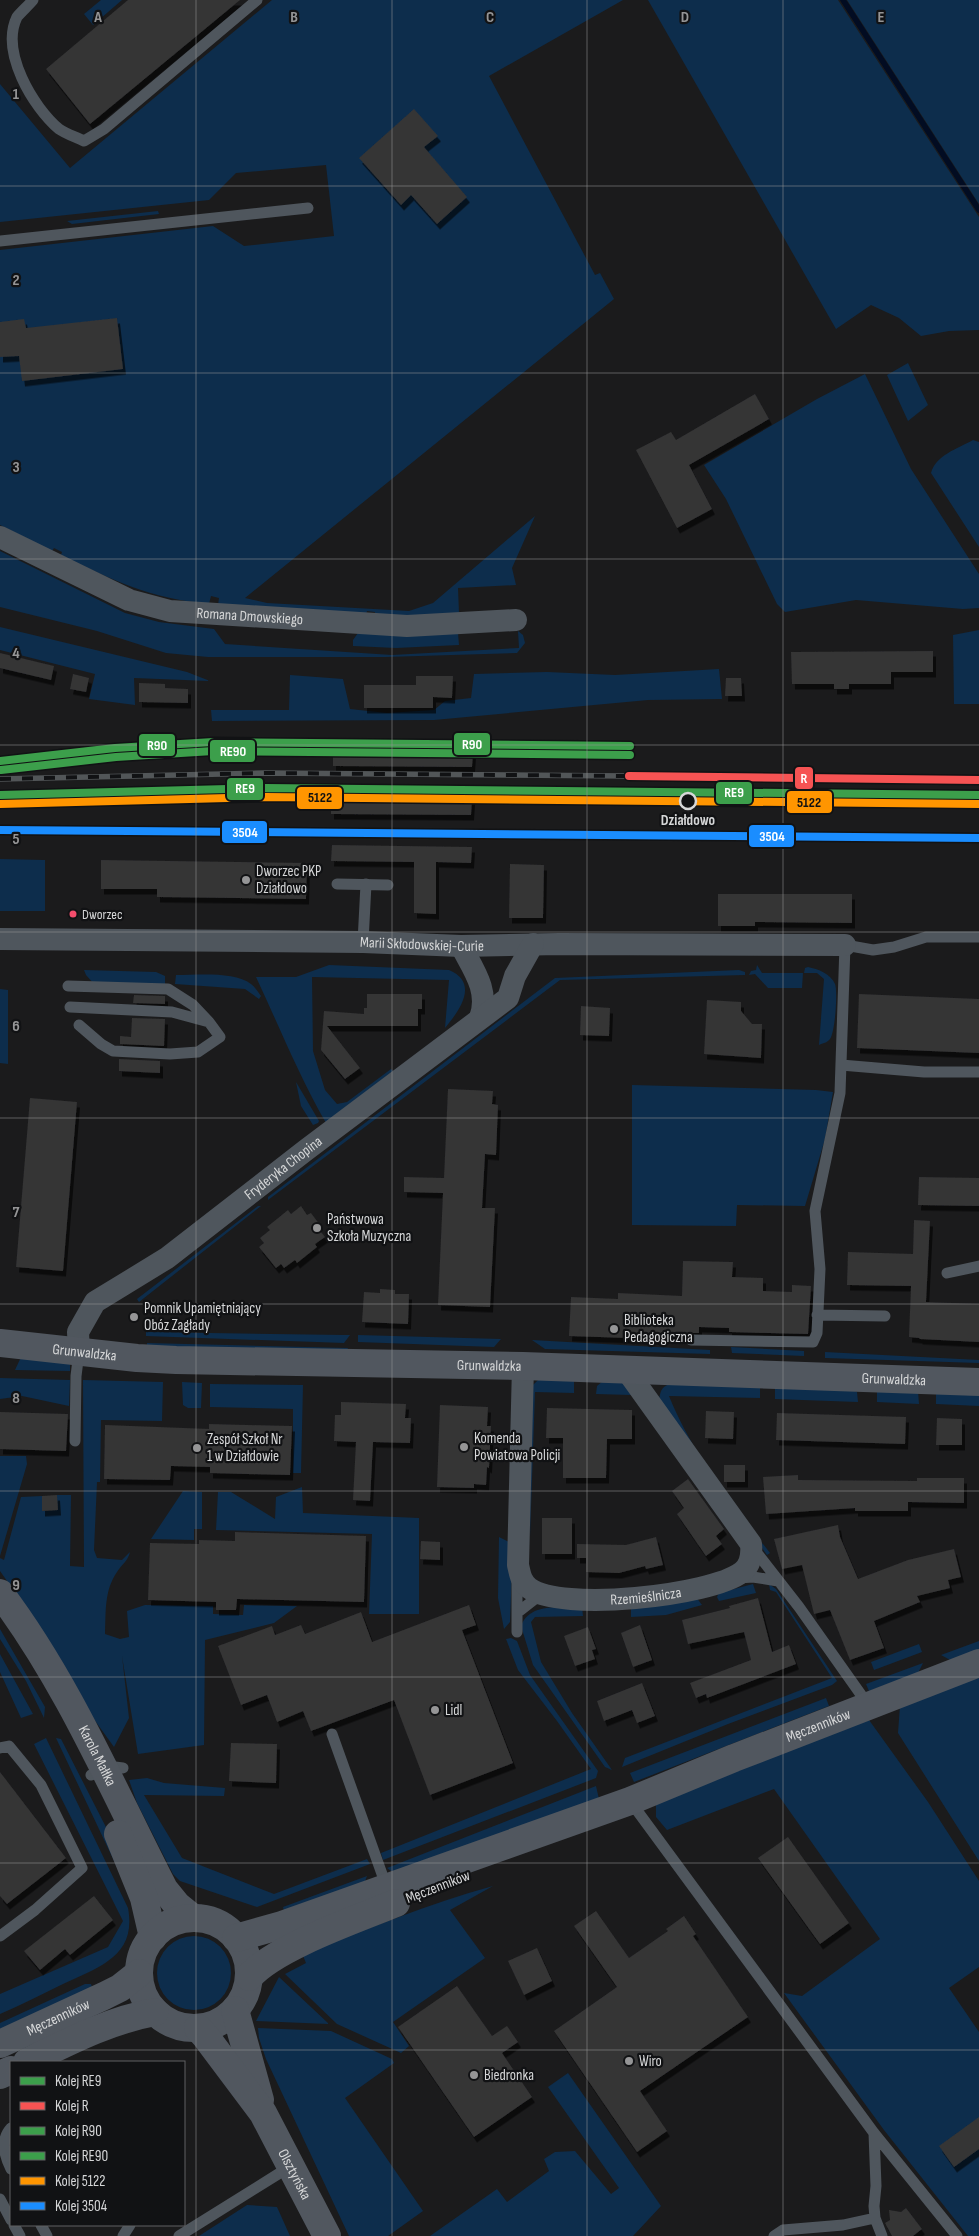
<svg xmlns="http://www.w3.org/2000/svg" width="979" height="2236" font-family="'Sofia Sans Condensed',sans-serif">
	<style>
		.green { fill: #0d2d4c }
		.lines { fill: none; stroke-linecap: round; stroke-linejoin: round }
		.stream { stroke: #020c22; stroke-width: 5.5 }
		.building { fill: #343435; filter: url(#shadow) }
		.lane { stroke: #4f565d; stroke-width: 11 }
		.street { stroke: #4f565d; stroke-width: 22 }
		.secondary { stroke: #51575f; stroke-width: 28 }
		.rail-casing { stroke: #525658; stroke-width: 5.5 }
		.rail { stroke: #111214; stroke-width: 4; stroke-dasharray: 11; stroke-linecap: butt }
		.rail-1-casing { stroke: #111214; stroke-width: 11 }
		.rail-2-casing { stroke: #111214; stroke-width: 11 }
		.rail-3-casing { stroke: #111214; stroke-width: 11 }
		.rail-4-casing { stroke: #111214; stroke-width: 11 }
		.rail-5-casing { stroke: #111214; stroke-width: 11 }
		.rail-6-casing { stroke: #111214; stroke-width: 11 }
		.rail-1 { stroke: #3c9f4b; stroke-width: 8 }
		.rail-2 { stroke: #f65353; stroke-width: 8 }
		.rail-3 { stroke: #3c9f4b; stroke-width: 8 }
		.rail-4 { stroke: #3c9f4b; stroke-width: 8 }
		.rail-5 { stroke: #ff9500; stroke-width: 8 }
		.rail-6 { stroke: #1a8dff; stroke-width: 8 }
		.grid { fill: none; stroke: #959596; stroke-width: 1; stroke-opacity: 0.55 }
		.stop-dot { fill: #111214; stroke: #d6d7d8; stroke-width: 2.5 }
		.poi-dot { fill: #959596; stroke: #111214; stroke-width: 2 }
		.bus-dot { fill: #f44d6c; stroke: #111214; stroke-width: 2 }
		.labels { text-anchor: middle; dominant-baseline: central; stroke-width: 4.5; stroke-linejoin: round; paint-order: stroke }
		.bus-label { font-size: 14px; fill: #d6d7d8; stroke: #111214; text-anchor: start }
		.street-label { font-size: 15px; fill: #d6d7d8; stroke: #111214 }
		.stop-label { font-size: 15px; font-weight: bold; fill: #d6d7d8; stroke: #111214 }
		.poi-label { font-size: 15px; fill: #d6d7d8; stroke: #111214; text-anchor: start }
		.grid-label { font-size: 16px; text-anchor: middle; font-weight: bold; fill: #959596; stroke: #111214; stroke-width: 4.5; stroke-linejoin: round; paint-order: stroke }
		.line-badge { stroke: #111214; stroke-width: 2 }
		.badge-label { font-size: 14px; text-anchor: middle; font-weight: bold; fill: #fff }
		.pale-badge-label { font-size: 14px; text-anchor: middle; font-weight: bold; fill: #111 }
	</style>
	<defs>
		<filter id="shadow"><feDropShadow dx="3" dy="5.5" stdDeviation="0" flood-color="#0009"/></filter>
	</defs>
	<rect width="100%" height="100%" fill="#1b1b1c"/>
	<path class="green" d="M101,0H122L93,25L84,14Z
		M272,0H623L489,76L595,275L600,273L614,299L245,598L267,603L409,611L433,603L535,516L512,568L516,585L458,588L459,613L401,616L375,615V612L367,611L366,615L218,605L219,598L211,596L209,604C149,598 114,581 61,555L62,552L54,548L52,551L0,525V250L213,226L244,246L334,236L326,165L236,173L209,200L0,222V84L70,168Z
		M648,0H838L979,217V330L949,331L921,336L899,318L871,305L836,329Z
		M847,0H979V204Z
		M158,211L159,214L72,224L67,221Z
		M908,363L928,405L908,421L887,375Z
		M865,374L911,469L979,574V608L963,609L856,600L785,612L777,604L726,499L704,465L817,399Z
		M973,440L979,442V547L931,473C936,455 957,449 973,440Z
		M0,551L125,613L159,622L214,629L225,644L392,655L519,648L518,631L523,635L525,643L517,653L386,657H208L166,653L97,631L0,607Z
		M0,627L187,672L210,681L134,678L135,705L89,699L95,674L0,650Z
		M979,630V704H954L953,635Z
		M358,633H458L459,645L396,648L353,646V640Z
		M719,669L722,699L648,700L434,720L212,721L211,710H289L290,675L343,679L350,709L387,713L434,710L445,701L471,698L474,674L547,672L615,675Z
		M0,859L45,860V911H0Z
		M329,965L449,970C480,983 459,1011 445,1028L449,980L312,977L313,1051L325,1090L337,1104L347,1102L391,1069L393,1071L326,1123C299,1076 279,1026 256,977H296Z
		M757,965L762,973H803L802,988H768L755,974L749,975L751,971L756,970Z
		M808,967C818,969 831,974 835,984C838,991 835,1033 830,1039C827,1043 823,1043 819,1045L824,979L817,973H804L805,968Z
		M84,970L156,972L165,976V986L94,984L86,975Z
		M739,970L745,972V975L560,980L268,1200V1197L555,978Z
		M176,975C196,975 235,971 251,984C255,987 258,992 261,996L259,999L245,989L175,984Z
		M0,989L8,990V1064L0,1063Z
		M296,1082L319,1121L318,1123L313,1125L301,1106Z
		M632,1085L816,1090L833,1092L825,1139L805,1206L737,1205L736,1226L632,1225Z
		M258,1206H261L139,1302L137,1299Z
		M146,1332L345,1335H350L344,1343L146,1336Z
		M358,1335L501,1339L494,1347L358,1342Z
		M532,1340L710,1350V1354L545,1349Z
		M147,1343L348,1348L346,1353L147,1346Z
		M731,1347L804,1351V1356L732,1353Z
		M825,1352L979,1360V1363L825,1358Z
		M22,1355L70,1361V1371L15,1370Z
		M0,1378L70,1380L69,1406L22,1396L0,1399Z
		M540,1378H574V1393L535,1392L530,1537L531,1387Z
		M83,1380L163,1382L162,1421L101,1420L100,1482H97L94,1550L97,1558L122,1560L130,1552C128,1561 122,1564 117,1572C104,1591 106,1612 105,1634L120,1639L129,1637L127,1611L145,1605L213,1606V1614L243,1615L244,1605L297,1606L274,1623L205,1640L204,1745L138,1754L122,1656L129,1718L114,1747L88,1711L38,1625L0,1571V1558L4,1560L21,1497L42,1496L43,1511L57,1510V1495H71L70,1566L84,1567Z
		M616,1380L628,1385L631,1395L596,1394L597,1386L603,1381Z
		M182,1382L202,1383L201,1408H188L183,1405Z
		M673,1383L760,1386V1398L669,1396C692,1453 732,1505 770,1553L767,1555L659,1403C660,1391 661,1386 673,1383Z
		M210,1384L303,1385L301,1473H293V1409L210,1407Z
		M775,1386L843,1387L857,1392L858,1402L775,1399Z
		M877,1388L918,1391L919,1404L877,1402Z
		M936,1392L979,1393V1406L936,1404Z
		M0,1456H26L27,1464L0,1556Z
		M302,1487L303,1513L419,1518V1614H369L372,1534L216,1530L218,1492H231L275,1519L276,1497Z
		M183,1491L202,1492V1529H194V1540L151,1539Z
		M499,1537L513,1544L510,1622L504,1629L498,1598Z
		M753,1584L756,1593L719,1601L717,1597L719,1593Z
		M769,1584L776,1589L837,1681L832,1685L728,1724L622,1767L625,1758L832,1678L776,1592L770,1590Z
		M696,1597L702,1605L666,1615L631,1617V1608Z
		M582,1607L583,1616L535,1617L531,1622L541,1662L572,1713L612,1770L605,1767L533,1665L521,1626C530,1602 561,1608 582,1607Z
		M0,1629L45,1707L44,1718L26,1681L0,1639Z
		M511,1638L517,1641L530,1675L598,1771L596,1778L383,1860L381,1853L591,1769L557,1721L518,1670L506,1639Z
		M979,1641V1650L952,1661L941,1655Z
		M919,1644L922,1652L874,1670L871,1662Z
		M0,1654L33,1714L21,1718L0,1672Z
		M923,1663L918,1673L869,1691L866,1684Z
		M979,1676V1861L898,1733L900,1706Z
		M826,1698L829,1706L634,1782L630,1773Z
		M869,1720L928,1802L979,1881V1967L949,1988L979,2032V2236H968L884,2130L784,1993L802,1996L880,1939L774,1789L667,1830L656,1817V1804L698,1785Z
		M46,1738L128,1908C137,1956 99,1967 63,1984C42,1994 21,2005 0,2014V1994L108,1947L123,1921L34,1744Z
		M56,1738L61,1739L110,1835L132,1899Z
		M147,1778L164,1783L225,1788L224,1796L144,1795L182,1858L274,1894L367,1859L370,1864L257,1907L180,1881L173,1874L137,1803L129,1780Z
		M596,1786L599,1799L394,1873L387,1868Z
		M367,1876L364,1884L285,1915L283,1907Z
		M493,1886L450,1910L485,1958L393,2022L409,2046L401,2053L337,2024L285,1974L306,1963L301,1951C366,1932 428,1903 493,1886Z
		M157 1973a37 37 0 1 1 74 0a37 37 0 1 1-74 0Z
		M279,1977L329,2024L256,2021Z
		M85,1984H91L93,1990L0,2029V2023Z
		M258,2028L331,2031L392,2059L394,2063L345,2098L423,2211L388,2236H349L266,2059L259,2038Z
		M568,2073L661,2206L633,2236H430L497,2189L507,2202L549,2171L544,2159L555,2152L575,2151L611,2194L619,2188L548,2087Z
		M247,2205L277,2207L290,2236H199Z"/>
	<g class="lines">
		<path class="stream" d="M843,0L979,210"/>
	</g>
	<path class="building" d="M128,0H240L90,124L46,69Z
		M414,109L438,136L424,147L467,197L437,224L411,195L401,205L359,158Z
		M117,318L123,369L22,381L19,356L0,357V322L24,319L26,328Z
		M755,394L769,419L689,465L712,509L677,528L636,450L671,432L676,440Z
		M933,651V672H891V684H849V689H834V684H792L791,652Z
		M0,653L54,666L51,680L0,668Z
		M73,674L89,678L86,692L70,689Z
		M416,676H453L452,698L433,697V708H364V685H416Z
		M726,678H741L742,696H725Z
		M139,683L165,684V688L188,689V703L139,702Z
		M333,750L473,752L472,767L333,766Z
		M331,798L472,799L471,815L331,814Z
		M332,845L472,847L471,863L436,862V914L414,913V862L331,861Z
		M101,860L307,863L306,899L157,897V889H101Z
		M510,864L544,865L543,918H509Z
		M718,894H852V923L755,922V926H718Z
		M367,994H422V1009H418V1026H327L360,1068L345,1079L321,1050L324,1011L364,1014V1008H367Z
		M859,994L979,999V1053L857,1048Z
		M134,995L165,996V1004L133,1003Z
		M707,1000L741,1002V1011L752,1024H762L761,1058L704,1054Z
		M581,1006L610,1008L609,1036L580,1035Z
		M132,1018L165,1019L164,1046L120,1044V1036L131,1037Z
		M119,1059L160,1061V1073L119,1071Z
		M448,1089L493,1091L492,1104L498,1105L496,1155L485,1154L482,1208H495L490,1307L438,1305L443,1193L404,1192V1177L444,1178Z
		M30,1098L77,1102L63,1271L16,1267Z
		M919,1177L979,1178V1206L918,1205Z
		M301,1206L307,1215L311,1213L320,1225L317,1227L325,1237L315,1244L317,1247L297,1263L295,1260L284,1268L281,1264L276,1268L259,1247L264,1243L260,1238L270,1230L267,1227L288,1210L291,1214Z
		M914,1220L930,1221L926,1302L979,1304V1342L920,1339L919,1338L909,1337L911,1286L847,1285L848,1252L913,1254Z
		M683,1261L733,1262L732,1277L763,1278V1291L792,1292V1285L811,1286L808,1334L729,1332V1328L699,1327V1333H657V1339L569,1336L571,1297L618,1299V1293L682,1296Z
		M380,1289L395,1290V1294H409L408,1324L362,1322L364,1292L380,1293Z
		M341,1402L406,1404L405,1418H411L410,1443L373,1442L370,1501L353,1500L356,1442L334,1441L335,1415H341Z
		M440,1405L488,1407L487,1426H491L489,1468L487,1467L486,1485L474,1484V1488L437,1487Z
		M547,1408L632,1410V1439H607L606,1478H563V1438H546Z
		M706,1411L734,1412L733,1439L705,1438Z
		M0,1412L68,1414L66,1451L0,1449Z
		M777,1413L906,1417L905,1444L776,1440Z
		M937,1418L962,1419V1445H936Z
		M209,1424L292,1426L290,1475L210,1473V1467L171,1466L170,1480L104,1479L105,1425L209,1429Z
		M724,1465H745V1482H724Z
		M798,1475V1480L917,1481V1478H964V1503L908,1502V1511H855V1508L766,1514L763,1477Z
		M688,1479L724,1529L716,1536L722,1544L706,1556L677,1514L684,1508L672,1491Z
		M57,1495L58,1510L42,1511V1496Z
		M542,1518H572V1554H542Z
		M838,1525L840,1537L858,1579L908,1560L954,1549L961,1577L948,1580L950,1588L917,1596L920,1602L874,1621L884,1648L850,1660L830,1610L814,1614L802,1565L782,1569L774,1539Z
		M235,1532L366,1536L364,1602L237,1599L236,1610H216V1602L148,1600L150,1543L199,1544V1540L235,1541Z
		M656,1537L663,1565L646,1569L645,1566L619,1573L586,1572V1558H577V1544L626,1545Z
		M421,1541L440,1542V1560L420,1559Z
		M758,1598L772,1652L789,1645L796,1664L707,1698L706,1694L696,1698L690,1683L751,1660L744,1632L688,1644L682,1620L730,1608L729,1606Z
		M469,1605L476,1625L462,1630L513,1763L430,1795L394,1700L311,1731L303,1711L277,1722L267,1695L241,1705L218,1646L272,1626L275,1635L301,1625L305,1634L361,1612L372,1642Z
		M640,1625L652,1660L633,1667L621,1633Z
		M588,1627L596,1649L592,1650L595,1659L575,1666L564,1636Z
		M642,1683L655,1716L637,1723L632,1710L604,1721L597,1701Z
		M231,1743L277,1744L276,1783L229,1781Z
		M0,1772L66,1858L7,1904L0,1896Z
		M788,1837L849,1923L820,1944L758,1858Z
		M94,1896L113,1920L70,1955L65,1949L40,1970L24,1951Z
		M596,1911L629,1958L668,1931L666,1929L684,1916L696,1934L693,1936L748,2017L640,2091L667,2131L637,2152L554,2031L617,1987L574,1926Z
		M537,1948L552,1981L524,1995L508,1961Z
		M457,1986L492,2036L507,2026L518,2042L502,2053L532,2097L474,2137L398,2027Z
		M979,2117V2149L954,2167L939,2146Z
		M906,2208L922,2229L913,2236H892L885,2223L890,2220L889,2210L901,2212Z"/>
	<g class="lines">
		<path class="lane" d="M33,0C28,6 22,11 17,17C0,52 33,107 59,129C66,134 76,137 84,141L104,129L257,0
			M0,241L308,208
			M337,884L388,885
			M363,942L366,884
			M68,986L168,989L193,1005L209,1022
			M70,1007L172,1012L209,1022L220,1037L198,1052L170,1054L113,1051L101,1044L79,1025
			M841,1065L924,1072H979
			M947,1273L979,1266
			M817,1315L885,1316
			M691,1340L813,1342L817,1333L820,1269L815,1211L840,1093L845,945L873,950L894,947L926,937H979
			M75,1441L76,1376L79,1352
			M753,1548L799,1607L869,1706
			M738,1578L753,1577L778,1581
			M517,1613L540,1595
			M517,1632V1579
			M332,1734L387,1888
			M0,1748L9,1746L41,1785L82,1868L35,1910L0,1936
			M91,1775L115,1767L123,1768
			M630,1801L874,2133L957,2236
			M11,2128C0,2140 4,2155 11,2169
			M874,2133L876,2186L874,2206L875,2218L882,2236
			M0,2199L11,2220
			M14,2225L20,2236
			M41,2225L47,2236
			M123,2236L130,2225
			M179,2236L291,2166
			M774,2236L783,2230L843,2225L875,2218"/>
		<g class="street">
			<path id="s1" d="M0,537L129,600L170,611L407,626L516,620"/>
			<path id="s2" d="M0,939L363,942L461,946L559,944L845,945"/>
			<path d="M461,946C473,969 490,991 480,1018"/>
			<path id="s3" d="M79,1352L78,1332L95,1302L167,1258L306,1150L508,998L515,976L533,944"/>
			<path id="s4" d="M523,1366L518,1565C520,1574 521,1582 529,1588C560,1612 711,1596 742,1572C751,1565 752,1554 751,1544L627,1371"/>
		</g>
		<g class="secondary">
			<path id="s5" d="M0,1343L137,1358L176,1360L523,1366L979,1382"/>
			<path id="s6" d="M0,1593C68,1683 113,1790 164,1889L177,1905L193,1918"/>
			<path d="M118,1834L144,1898L153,1937"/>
			<circle cx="194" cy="1973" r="55"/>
			<path id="s7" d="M236,1938L282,1925L630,1801L734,1758L979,1663"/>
			<path d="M249,1977C275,1947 357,1919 396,1903"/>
			<path d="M235,2010L260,2100"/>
			<path id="s8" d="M198,2028L206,2037L263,2113L327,2236"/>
			<path id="s9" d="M0,2044L104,1996L120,1988L139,1973"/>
			<path d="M27,2062C68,2042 110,2020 155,2012"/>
			<path d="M0,2075L11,2070"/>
		</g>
		<defs>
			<path id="rail" d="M0,779L264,773L629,776"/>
		</defs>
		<use href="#rail" class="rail-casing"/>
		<use href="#rail" class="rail"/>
		<defs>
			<path id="rail-1" d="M0,795L266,788L979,795"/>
			<path id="rail-2" d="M629,776L979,780"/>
			<path id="rail-3" d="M0,761L115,748L213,742L630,746"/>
			<path id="rail-4" d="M1,770L116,757L213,751L630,755"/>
			<path id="rail-5" d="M0,804L266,797L979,804"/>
			<path id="rail-6" d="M0,830L979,838"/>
		</defs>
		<use href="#rail-1" class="rail-1-casing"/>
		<use href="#rail-2" class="rail-2-casing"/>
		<use href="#rail-3" class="rail-3-casing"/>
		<use href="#rail-4" class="rail-4-casing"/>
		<use href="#rail-5" class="rail-5-casing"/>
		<use href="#rail-6" class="rail-6-casing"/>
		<use href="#rail-1" class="rail-1"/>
		<use href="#rail-2" class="rail-2"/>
		<use href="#rail-3" class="rail-3"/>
		<use href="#rail-4" class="rail-4"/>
		<use href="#rail-5" class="rail-5"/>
		<use href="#rail-6" class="rail-6"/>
	</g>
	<path class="grid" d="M196,0V2236M392,0V2236M587,0V2236M783,0V2236M0,186H979M0,373H979M0,559H979M0,745H979M0,932H979M0,1118H979M0,1304H979M0,1491H979M0,1677H979M0,1863H979M0,2050H979"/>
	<circle class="stop-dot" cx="688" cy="801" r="8"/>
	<g class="poi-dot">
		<circle cx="246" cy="880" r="5"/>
		<circle cx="317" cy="1228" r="5"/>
		<circle cx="134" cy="1317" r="5"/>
		<circle cx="614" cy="1329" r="5"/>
		<circle cx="464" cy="1447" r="5"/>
		<circle cx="197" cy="1448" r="5"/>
		<circle cx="435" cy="1710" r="5"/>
		<circle cx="629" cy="2061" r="5"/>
		<circle cx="474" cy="2075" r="5"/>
	</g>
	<circle class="bus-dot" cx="73" cy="914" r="4.5"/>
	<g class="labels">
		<g class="bus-label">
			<text x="82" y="914">Dworzec</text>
		</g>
		<g class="street-label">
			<text stroke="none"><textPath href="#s1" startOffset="266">Romana Dmowskiego</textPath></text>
			<text stroke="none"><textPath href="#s2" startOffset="422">Marii Skłodowskiej-Curie</textPath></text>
			<text stroke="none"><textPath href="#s3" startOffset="286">Fryderyka Chopina</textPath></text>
			<text stroke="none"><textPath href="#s5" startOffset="85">Grunwaldzka</textPath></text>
			<text stroke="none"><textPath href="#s5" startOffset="490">Grunwaldzka</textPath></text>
			<text stroke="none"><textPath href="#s5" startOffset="895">Grunwaldzka</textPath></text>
			<text stroke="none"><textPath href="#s4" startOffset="344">Rzemieślnicza</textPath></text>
			<text stroke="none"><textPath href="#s7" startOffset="620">Męczenników</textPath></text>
			<text stroke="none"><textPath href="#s6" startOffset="190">Karola Małłka</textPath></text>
			<text transform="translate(438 1887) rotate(-21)">Męczenników</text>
			<text stroke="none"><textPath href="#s9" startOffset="64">Męczenników</textPath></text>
			<text stroke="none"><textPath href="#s8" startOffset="176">Olsztyńska</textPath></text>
		</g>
		<g class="stop-label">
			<text x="688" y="820">Działdowo</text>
		</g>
		<g class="poi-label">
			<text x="256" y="871">Dworzec PKP<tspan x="256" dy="17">Działdowo</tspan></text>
			<text x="327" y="1219">Państwowa<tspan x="327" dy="17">Szkoła Muzyczna</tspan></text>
			<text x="144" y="1308">Pomnik Upamiętniający<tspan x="144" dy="17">Obóz Zagłady</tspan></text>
			<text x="624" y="1320">Biblioteka<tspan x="624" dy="17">Pedagogiczna</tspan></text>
			<text x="474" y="1438">Komenda<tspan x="474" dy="17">Powiatowa Policji</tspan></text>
			<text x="207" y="1439">Zespół Szkoł Nr<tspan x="207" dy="17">1 w Działdowie</tspan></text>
			<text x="445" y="1710">Lidl</text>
			<text x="639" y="2061">Wiro</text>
			<text x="484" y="2075">Biedronka</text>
		</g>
	</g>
	<g class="grid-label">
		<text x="98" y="22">A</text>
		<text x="294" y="22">B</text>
		<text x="490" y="22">C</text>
		<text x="685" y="22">D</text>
		<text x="881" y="22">E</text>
		<text x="16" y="99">1</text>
		<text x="16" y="285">2</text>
		<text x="16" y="472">3</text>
		<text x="16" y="658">4</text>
		<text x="16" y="844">5</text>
		<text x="16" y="1031">6</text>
		<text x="16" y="1217">7</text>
		<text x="16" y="1403">8</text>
		<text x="16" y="1590">9</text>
	</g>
	<g class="line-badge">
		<rect x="453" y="732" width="38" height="24" rx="5" fill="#3c9f4b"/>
		<rect x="138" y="733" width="38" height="24" rx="5" fill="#3c9f4b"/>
		<rect x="209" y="739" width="47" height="24" rx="5" fill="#3c9f4b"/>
		<rect x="794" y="766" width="20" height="24" rx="5" fill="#f65353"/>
		<rect x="226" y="777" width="38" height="24" rx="5" fill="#3c9f4b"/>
		<rect x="715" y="781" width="38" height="24" rx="5" fill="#3c9f4b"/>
		<rect x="296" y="786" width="47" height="24" rx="5" fill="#ff9500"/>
		<rect x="786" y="790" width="47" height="24" rx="5" fill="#ff9500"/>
		<rect x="221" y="820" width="47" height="24" rx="5" fill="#1a8dff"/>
		<rect x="748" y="824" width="47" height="24" rx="5" fill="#1a8dff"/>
	</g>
	<g class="badge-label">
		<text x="472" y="749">R90</text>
		<text x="157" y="750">R90</text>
		<text x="233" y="756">RE90</text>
		<text x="804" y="783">R</text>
		<text x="245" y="793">RE9</text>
		<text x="734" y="797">RE9</text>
		<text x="245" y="837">3504</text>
		<text x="772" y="841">3504</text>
	</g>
	<g class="pale-badge-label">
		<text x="320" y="802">5122</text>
		<text x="809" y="807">5122</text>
	</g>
	<rect x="10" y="2061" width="175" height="165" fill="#111214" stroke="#606162"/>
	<rect x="20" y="2077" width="25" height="8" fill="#3c9f4b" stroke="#606162"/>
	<text x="55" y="2086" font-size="15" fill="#d6d7d8">Kolej RE9</text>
	<rect x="20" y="2102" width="25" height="8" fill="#f65353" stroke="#606162"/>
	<text x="55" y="2111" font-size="15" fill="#d6d7d8">Kolej R</text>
	<rect x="20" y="2127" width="25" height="8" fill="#3c9f4b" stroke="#606162"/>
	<text x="55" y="2136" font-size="15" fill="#d6d7d8">Kolej R90</text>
	<rect x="20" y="2152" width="25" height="8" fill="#3c9f4b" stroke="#606162"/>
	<text x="55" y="2161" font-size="15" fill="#d6d7d8">Kolej RE90</text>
	<rect x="20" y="2177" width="25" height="8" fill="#ff9500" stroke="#606162"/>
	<text x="55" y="2186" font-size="15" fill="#d6d7d8">Kolej 5122</text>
	<rect x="20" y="2202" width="25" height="8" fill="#1a8dff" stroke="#606162"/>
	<text x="55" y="2211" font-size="15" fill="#d6d7d8">Kolej 3504</text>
</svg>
